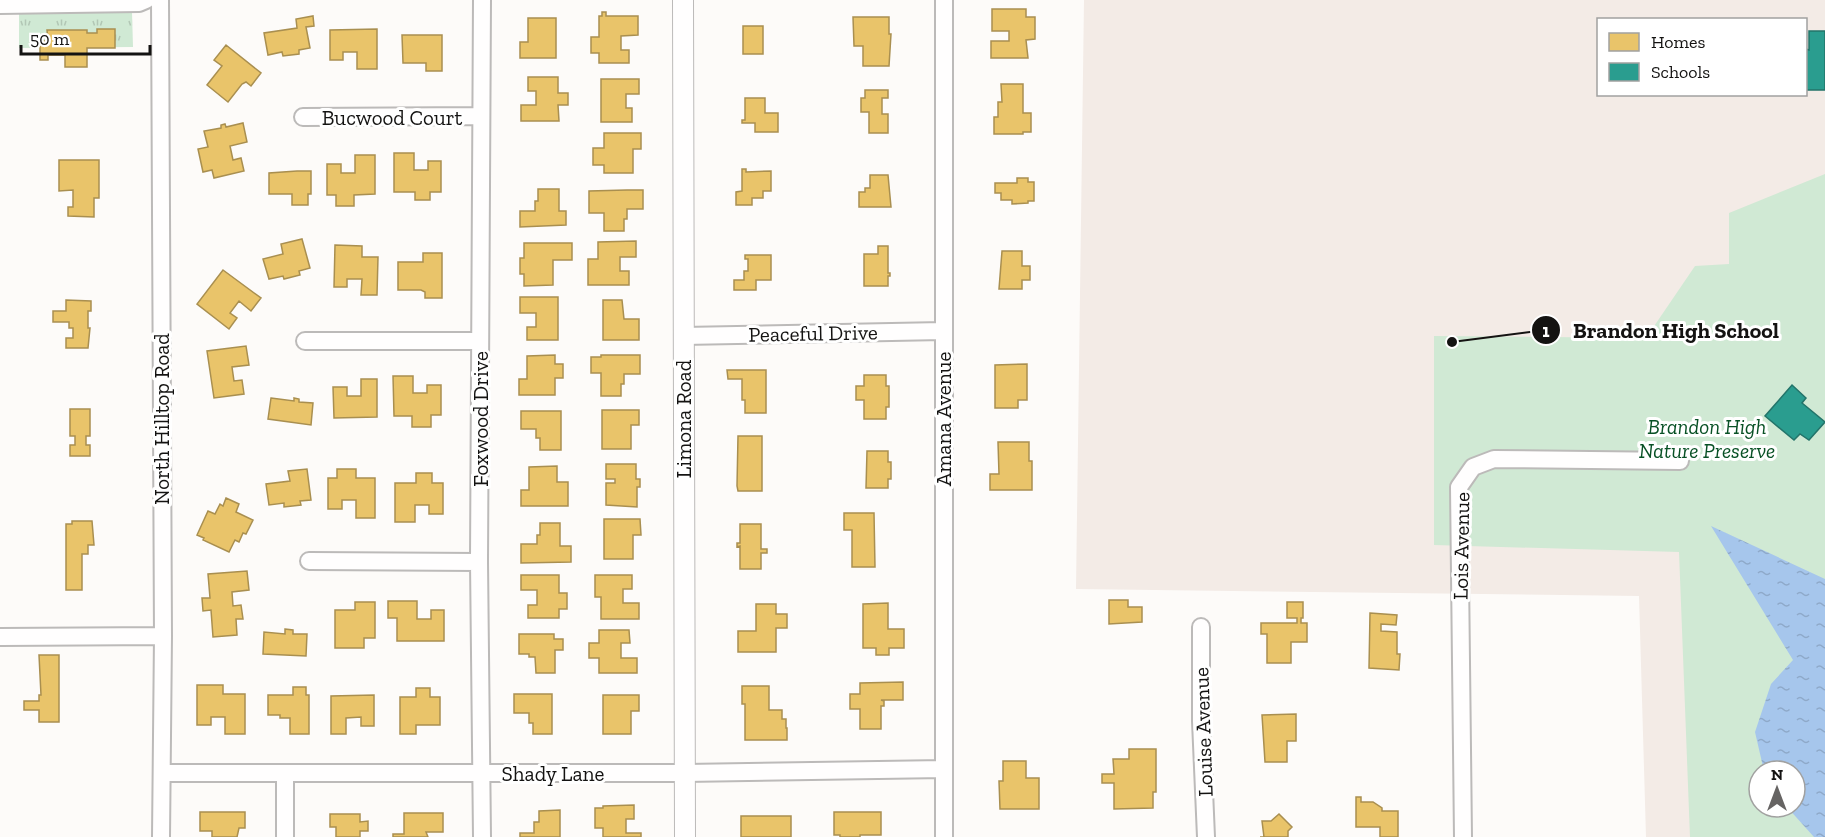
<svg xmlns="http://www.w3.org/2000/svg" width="1825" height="837" font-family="'Zilla Slab',serif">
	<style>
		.education { fill: #f3ebe6; fill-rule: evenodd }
		.grass { fill: url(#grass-tufts) }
		.park { fill: #d0e9d4; fill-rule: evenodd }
		.water { fill: url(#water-ripples) }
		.homes { fill: #e9c46a; stroke: #a98f50; stroke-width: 1.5 }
		.schools { fill: #2a9d8f; stroke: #23746a; stroke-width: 1.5 }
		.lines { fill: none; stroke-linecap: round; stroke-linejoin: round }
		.minor-casing { stroke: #bcbab9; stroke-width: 20 }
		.tertiary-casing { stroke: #bcbab9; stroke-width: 22 }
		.minor { stroke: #fffefe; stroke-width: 16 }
		.tertiary { stroke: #fffefe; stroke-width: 20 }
		.labels { text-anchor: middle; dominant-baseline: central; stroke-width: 6; stroke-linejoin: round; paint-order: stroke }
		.street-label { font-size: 21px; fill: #141312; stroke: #fff }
		.park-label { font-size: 21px; font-style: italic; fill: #085125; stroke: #fff }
		.leader { fill: none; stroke: #141312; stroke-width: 2 }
		.callout-dot { fill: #141312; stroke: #fff; stroke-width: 2 }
		.mark-label { font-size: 18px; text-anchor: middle; font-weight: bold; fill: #fff }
		.callout-label { font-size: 22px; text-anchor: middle; font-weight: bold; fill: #141312; stroke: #fff; stroke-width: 6; stroke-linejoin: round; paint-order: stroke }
	</style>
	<defs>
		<pattern id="grass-tufts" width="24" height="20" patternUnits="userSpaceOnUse" patternTransform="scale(1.5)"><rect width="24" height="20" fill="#d0e9d4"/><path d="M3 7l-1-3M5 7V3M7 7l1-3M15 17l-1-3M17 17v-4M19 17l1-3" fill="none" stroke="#b2c7b5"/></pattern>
		<pattern id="water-ripples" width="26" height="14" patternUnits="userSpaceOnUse" patternTransform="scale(1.5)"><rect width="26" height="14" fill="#a6c6ec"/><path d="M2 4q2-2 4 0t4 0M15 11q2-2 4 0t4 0" fill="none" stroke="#8ea9c9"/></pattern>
	</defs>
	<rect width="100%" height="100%" fill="#fdfbf9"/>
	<path class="education" d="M1084,0H1825V837H1646L1639,596L1076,589ZM1598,20H1806V94H1598ZM1759,771H1795V807H1759Z"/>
	<path class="grass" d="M132,12L133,47L19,48V13Z"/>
	<path class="park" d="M1825,174V837H1690L1679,552L1434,545V336L1646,338L1695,266L1729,264V213ZM1759,771H1795V807H1759Z"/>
	<path class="water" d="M1711,526L1825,579V837H1814L1787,807H1795V771H1764L1755,732L1771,684L1793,660Z"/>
	<path class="homes" d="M992,9H1026V17H1035V39L1026,40L1028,58H991V41H1009V31H992Z
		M602,12H606V16H638V35L621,36V50H629V63H599V53H591V37H599V16H602Z
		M313,16L314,26L306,27L310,48L299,50V54L283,56L282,52L268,55L264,33L297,28L296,19Z
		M853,17H889V34H891L889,66H863V46H854Z
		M528,18H556V58H520V42H528Z
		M743,26H763V54H743Z
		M97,29H115V48H87V67H65V55H48V60H40V41H48L47,30H87V33H97Z
		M377,29V69H357V52H343V60H330V30Z
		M402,35H442V71H426V63H403Z
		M226,45L261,73L251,86L246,82L242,84L228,102L207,85L222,66L214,60Z
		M528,77H558V93H568V105H558L559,121H521V105H536V91H528Z
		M601,79H639V94H626V108H632V122H601Z
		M1001,84H1023V113H1031V132H1023V134H994V117H998V102H1002Z
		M865,90H888V98H882V114H888V133H869V112H861V98H865Z
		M745,98H765V113H778V132H755V123H742V120H745Z
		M243,123L247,142L230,146L233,160L241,158L244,171L214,178L212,170L203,172L198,149L208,147L204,131L221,128V125L225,124L226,127Z
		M604,133H641V149H633V173H604V165H593V148H604Z
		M394,153H414V170H428V161H441V192H430V200H415V192H394Z
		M355,155H375V194L354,195V206H336V195H327V164H341V173H355Z
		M59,160H99V198H94V217L68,216V207H73V190L59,191Z
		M742,169H746V172L771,171V191H763V198H752V205H736V192L742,191Z
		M297,171H311V194H308V205H292V194H269V173Z
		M870,175H888L891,207H859V192H865V188H870Z
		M1017,178H1028V182H1034V201H1028V203L1012,204V200H1001V193H995V183H1017Z
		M538,189H559V211H566V225L520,227V211H535V201H538Z
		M627,190H643V209H627V219H624V231H604V213H589V191Z
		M302,239L310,268L299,271L300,275L284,279L283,276L269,279L263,259L283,254L281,244Z
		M636,241V257H620V271H629V285H588V259H598V242Z
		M524,243H572V260H553V285L524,286V274H520V258H524Z
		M335,245L362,246V257H378L377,295H361L362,279H347V287H334Z
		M878,246H888V273H890V276H888V286H864V254H878Z
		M1002,251H1022V266H1030V280H1022V289H999Z
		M423,253H442V298H425V292L421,290H398V262H423Z
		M745,255H771V280H756V290H734V280H744V271H748V259H745Z
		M223,270L261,298L251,311L239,301L230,313L237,318L229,329L197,304Z
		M520,297H558V340H527V327H536V313H520Z
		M66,300L91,301V311H88V328H90L88,348H66V338H73V328H69V322H53V311H66Z
		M603,300H622L624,319H639V340H603Z
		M246,346L249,365L232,367L234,381L242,380L244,394L214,398L207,351Z
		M555,355V364H563V378H555V395H519V379H527V356Z
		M601,355H640V374H624V384H621V396H601V373H591V357H601Z
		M1027,364V400H1018V408H995V365Z
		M727,370H766V413H745V400H742V379H728Z
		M864,375H886V386H889V407H886V419H864V400H856V386H864Z
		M393,376H413V393H427V385H441V415H431V427H412V416H394Z
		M361,379H377V417L334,418L333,387H347V396H361Z
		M271,398L294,401V398L299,399V402L313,403L311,425L268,419Z
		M70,409H90V436H86V445H90V456H70V445H75V436H70Z
		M602,410H639V425H631V449H602Z
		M521,411H561V450H540V438H536V429H521Z
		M738,436H762V491H738L737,486Z
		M998,442H1029V461H1032V490H990V474H999Z
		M867,451H888V462H891V479H888V488H866Z
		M606,464H636V479H640V487H637V507L606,505V483H615V479H606Z
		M557,466V482H568V506H521V490H529V467Z
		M307,469L311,500L300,501L301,505L284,507V503L269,505L266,484L290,481L288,471Z
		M337,469H356V478H375V518H356V500H342V509H328V478H337Z
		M416,473H432V483H443V514H429V505H415V522H395V483H416Z
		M226,498L239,504L236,512L253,520L246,534L243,533L239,542L235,540L229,552L203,540L204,538L197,535L208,511L215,514L220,504L223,506Z
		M844,513H874L875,567H852V530H844Z
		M604,519H640L641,535H633V559H604Z
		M72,521H92L94,545H88V554H82V590H66V524H72Z
		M540,523H560V546H571V562L521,563V544H537V535H540Z
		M740,524H761V549H767V553H761V569H740V546L737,547V543H740Z
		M247,571L249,590L232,592L233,606L241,605L243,619H236L237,635L213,637L211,610L203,611L202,598H210L208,574Z
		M521,575H559V593H567V609H559V618H528V605H537V590H521Z
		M595,575H632V589H623V603H639V619H601V597H595Z
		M1109,600H1128V607H1142V622L1109,624Z
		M388,601H417V619H431V610H444V641H397V618H388Z
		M355,602H375V638H364V648H335V610H355Z
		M1287,602H1303V618H1301V623H1307V642H1291V663H1267V634H1261V623H1297V618H1287Z
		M888,603V629H904V648H889V655H876V648H863V604Z
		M756,604H776V614H787V628H776V652H738V631H756Z
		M1370,613L1397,615L1396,625L1381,624V631L1397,632V654H1400L1399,670L1369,668Z
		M285,629L293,630V634H307L306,656L263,654L264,632L285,634Z
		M599,630H629L630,643H621V658H637V673H599V658H589V643H599Z
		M519,634H554V639H563V650H555V673H536L535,657H529V654H519Z
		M39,655H59V722H39V710H24V701H39V695H41Z
		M903,682V700H881L884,701V706H881V729H860V709H850V694H860V683Z
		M197,685H223V694H245V734H225V717H211V725H197Z
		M742,686H769V710H782V719H786V728H787V740H745V704H742Z
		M293,687H306V695H309V734H290V718H280V715H268V695H293Z
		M416,688H430V697H440V725H416V734H400V697H416Z
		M514,694H552V734H533V723H529V713H514Z
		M374,695V726H361V717L346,718V734H331V696Z
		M603,695H639V711H631V734H603Z
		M1296,714V741H1287V762H1265L1262,715Z
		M1129,749H1156V792H1153V808L1114,809V783H1102V774H1114L1113,759H1129Z
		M1003,761H1026V778H1039V809H1000L999,781H1003Z
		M1356,797H1361V802H1373L1382,808V811H1398V837H1380V827H1356Z
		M634,805V819H626V833H641V837H603V828H595V808H603V806Z
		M560,810V837H520V833H534V822H539V811Z
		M200,812H245V828H239L237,837H212V831H200Z
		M834,812H881V835H860V837H840V835H834Z
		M404,813H443V832H426L428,837H393V834H404Z
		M330,814H360V822L368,821V831H360V837H336V827H330Z
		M1279,814L1292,827L1288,831V837H1260H1264L1262,821H1271Z
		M741,816H791V837H741Z"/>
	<path class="schools" d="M1809,31H1825V90H1806V49L1809,50Z
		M1792,385L1806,398L1802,403L1825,422L1809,440L1800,434L1794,440L1765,416Z"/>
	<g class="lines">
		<defs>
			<path id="minor" d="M160,0L163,636L161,837
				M482,0L479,562L482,837
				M944,0V837
				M0,5L139,3L146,0
				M303,117L481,116
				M683,336L943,331
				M305,341H480
				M309,561L479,562
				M1201,627V721L1206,837
				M0,637L163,636
				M162,773H685L944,769
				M285,837V773
				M1463,837L1459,487L1473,467L1494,459L1680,461"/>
			<path id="tertiary" d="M683,0L685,837"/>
		</defs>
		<use href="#minor" class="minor-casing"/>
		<use href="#tertiary" class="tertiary-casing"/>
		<use href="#minor" class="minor"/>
		<use href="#tertiary" class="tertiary"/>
	</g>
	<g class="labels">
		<g class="street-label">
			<text x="392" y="117">Bucwood Court</text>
			<text transform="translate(813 333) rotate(-1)">Peaceful Drive</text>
			<text transform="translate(161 419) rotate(-90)">North Hilltop Road</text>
			<text transform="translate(480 419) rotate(-90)">Foxwood Drive</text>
			<text transform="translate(683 419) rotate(-90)">Limona Road</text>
			<text transform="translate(943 419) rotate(-90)">Amana Avenue</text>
			<text transform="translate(1461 546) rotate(-89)">Lois Avenue</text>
			<text transform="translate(1203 732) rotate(-92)">Louise Avenue</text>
			<text x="553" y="773">Shady Lane</text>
		</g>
		<g class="park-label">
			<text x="1707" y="426">Brandon High<tspan x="1707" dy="24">Nature Preserve</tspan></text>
		</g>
	</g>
	<path class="leader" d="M1452 342L1546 330"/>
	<g class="callout-dot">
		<circle cx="1452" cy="342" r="6"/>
		<circle cx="1546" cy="330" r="15"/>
	</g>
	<g class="mark-label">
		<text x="1546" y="337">1</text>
	</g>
	<g class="callout-label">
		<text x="1676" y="338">Brandon High School</text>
	</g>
	<rect x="1597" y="18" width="210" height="78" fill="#ffffff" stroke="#a1a1a0" stroke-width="1.5"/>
	<rect x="1609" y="33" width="30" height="18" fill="#e9c46a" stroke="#a1a1a0" stroke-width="1.5"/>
	<text x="1651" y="48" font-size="18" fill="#141312">Homes</text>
	<rect x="1609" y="63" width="30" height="18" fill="#2a9d8f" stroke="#a1a1a0" stroke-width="1.5"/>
	<text x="1651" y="78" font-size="18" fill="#141312">Schools</text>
	<g transform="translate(1777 789)"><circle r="28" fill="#ffffff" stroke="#a1a1a0" stroke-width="1.5"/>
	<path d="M0-4.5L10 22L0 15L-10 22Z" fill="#666463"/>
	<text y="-9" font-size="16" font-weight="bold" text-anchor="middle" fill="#141312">N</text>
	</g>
	<path d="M21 45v9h129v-9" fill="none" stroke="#141312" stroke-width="3"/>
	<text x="30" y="45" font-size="18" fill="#141312" stroke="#ffffff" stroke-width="4.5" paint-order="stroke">50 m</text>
</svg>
